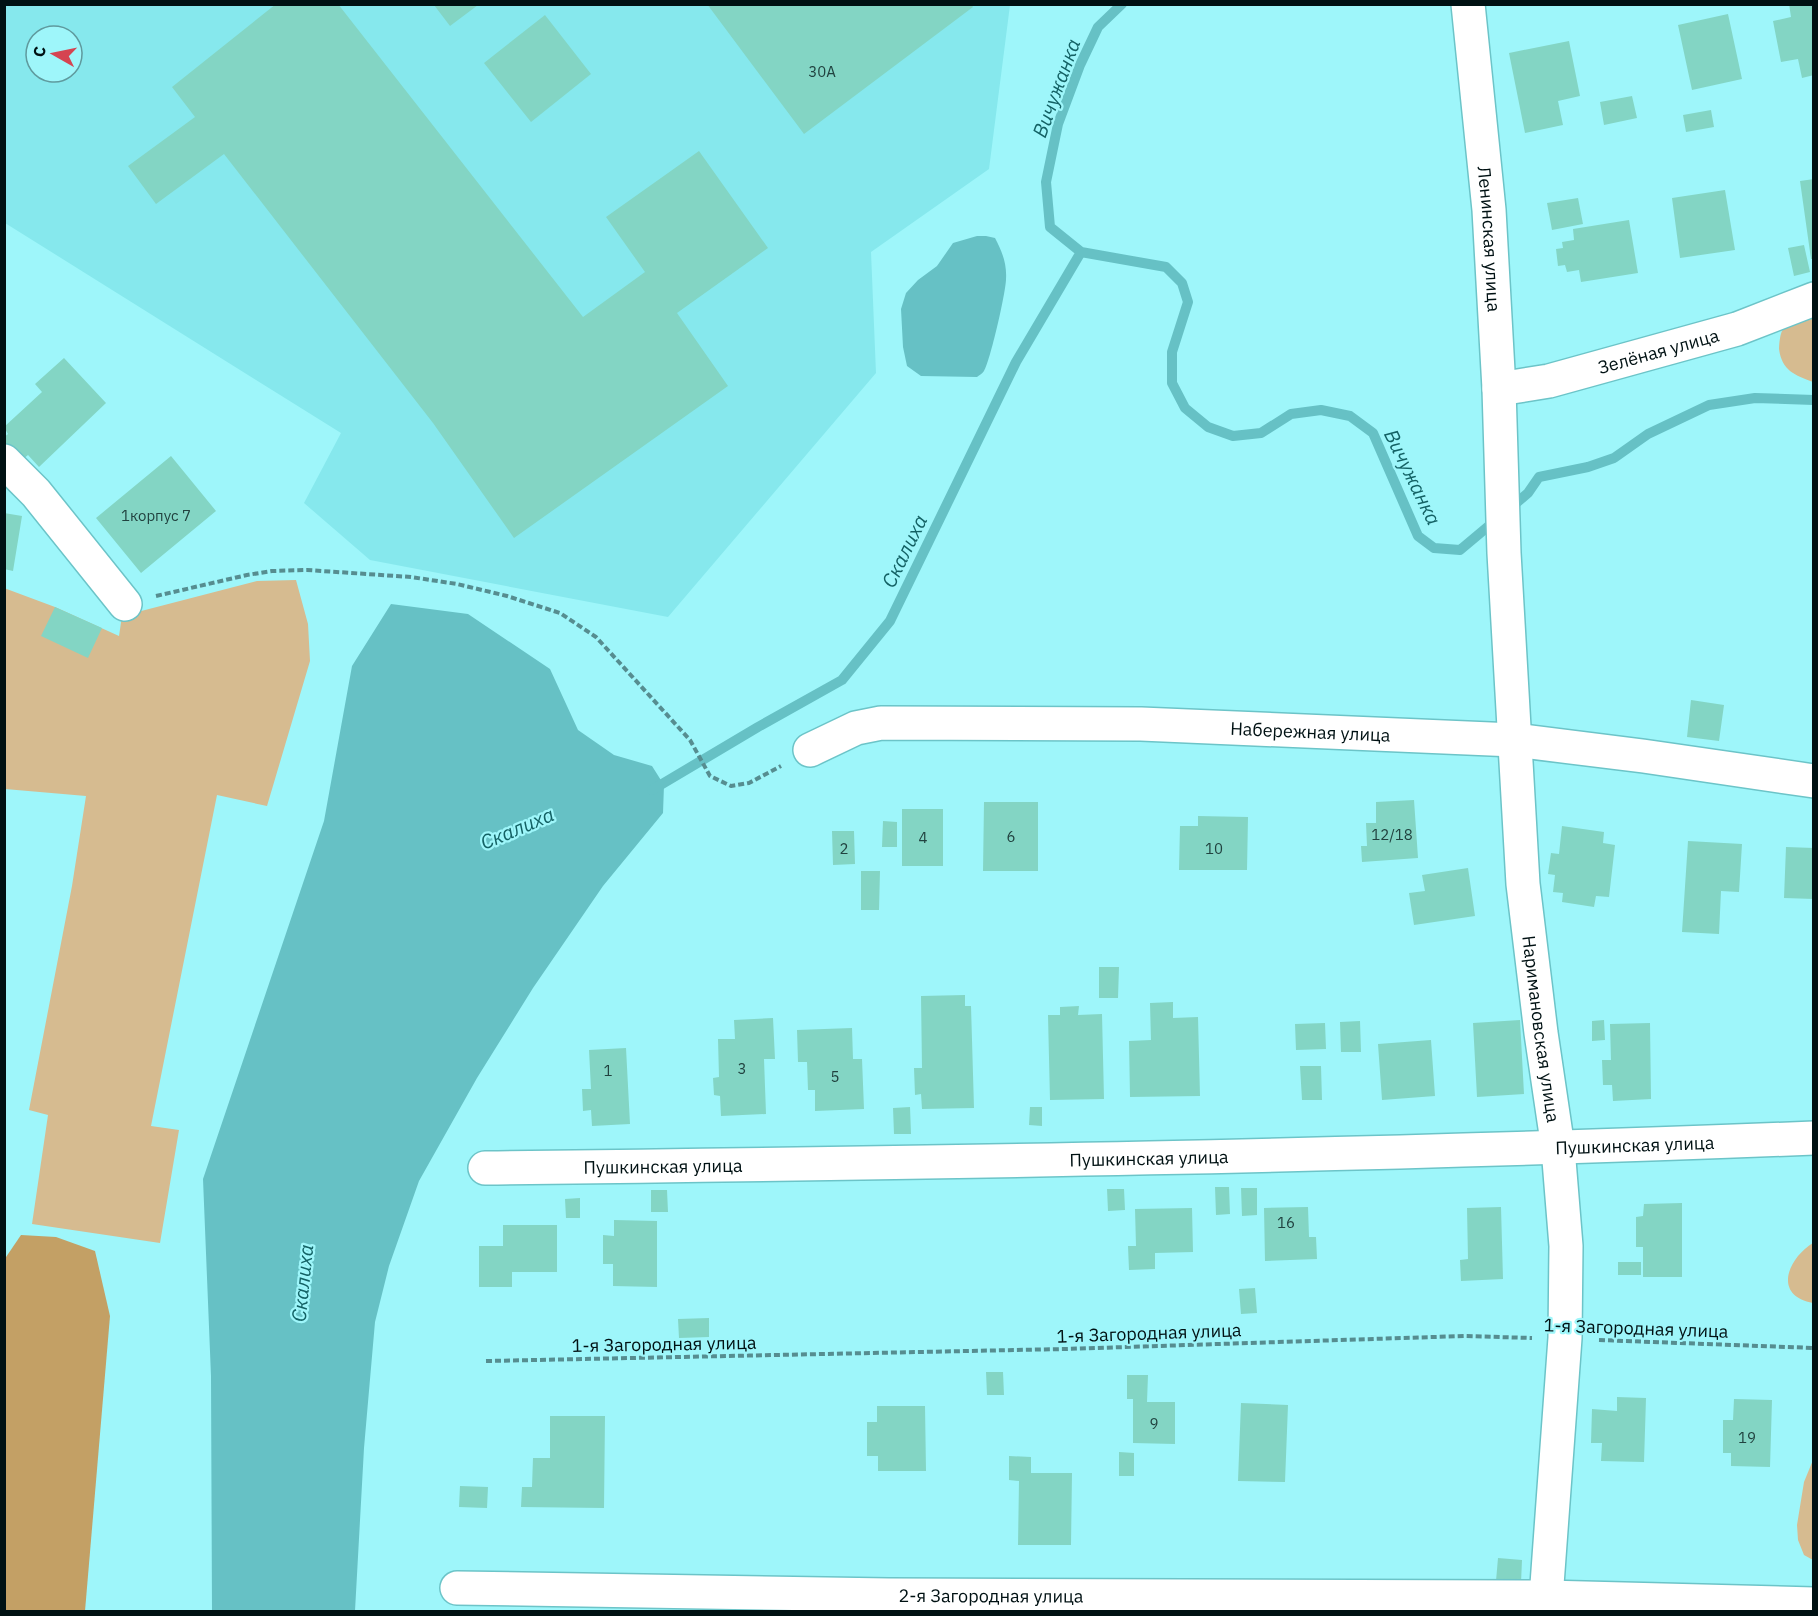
<svg xmlns="http://www.w3.org/2000/svg" width="1818" height="1616" font-family="'IBM Plex Sans',sans-serif">
	<style>
		.built { fill: #86e8ed; fill-rule: evenodd }
		.green { fill: #d6bb90 }
		.forest { fill: #c3a065 }
		.water { fill: #66c1c5 }
		.lines { fill: none; stroke-linecap: round; stroke-linejoin: round }
		.stream { stroke: #66c1c5; stroke-width: 10 }
		.building { fill: #83d5c4 }
		.minor-casing { stroke: #6cc4c8; stroke-width: 36 }
		.path { stroke: #568d90; stroke-width: 4; stroke-dasharray: 6 3; stroke-linecap: butt }
		.minor { stroke: #fff; stroke-width: 33 }
		.labels { text-anchor: middle; dominant-baseline: central; stroke-width: 4.5; stroke-linejoin: round; paint-order: stroke }
		.number-label { font-size: 15px; fill: #21423f }
		.street-label { font-size: 18px; fill: #001113; stroke: #9ef6fa }
		.water-label { font-size: 20px; font-style: italic; fill: #136164; stroke: #9ef6fa }
	</style>
	<rect width="100%" height="100%" fill="#9ef6fa"/>
	<path class="built" d="M4,5H1010L989,169L871,252L876,373L668,617L370,560L304,503L341,433L5,223ZM36,36H72V72H36Z"/>
	<path class="green" d="M1813,310V382C1795,375 1782,371 1779,349C1779,344 1780,335 1782,331C1789,321 1803,316 1813,310Z
		M296,580L308,624L310,661L267,806L217,795L151,1126L179,1130L160,1243L32,1224L48,1115L29,1110L72,886L86,796L5,789L4,588L55,607L119,636L122,616L257,581Z
		M1813,1243V1303C1773,1296 1787,1259 1813,1243Z
		M1813,1460L1814,1560H1813L1804,1555L1798,1540L1797,1525L1804,1482Z"/>
	<path class="forest" d="M21,1235L56,1237L95,1251L110,1316L85,1611H5L4,1260Z"/>
	<path class="water" d="M977,236H986L995,238C1002,251 1007,264 1006,279C1006,292 990,362 984,371C982,374 979,375 977,377L921,376L907,366L903,347L901,309L906,293L918,280L937,266L953,243Z
		M391,604L468,614L550,669L578,730L614,755L652,766L664,785L663,813L603,886L533,988L477,1078L419,1181L389,1266L375,1322L364,1448L355,1611H212L211,1376L203,1179L324,821L352,666Z"/>
	<g class="lines">
		<path class="stream" d="M1122,4L1098,27L1080,65L1058,124L1046,182L1050,227L1081,252L1166,267L1182,283L1188,302L1172,352V383L1185,408L1208,427L1233,436L1261,433L1291,414L1321,410L1350,416L1373,433L1418,536L1434,548L1460,550L1497,519
			M1509,509L1528,493L1539,477L1588,467L1614,458L1648,434L1709,405L1755,398L1814,400
			M652,790L758,727L842,680L890,621L1016,362L1081,252"/>
	</g>
	<path class="building" d="M276,4H338L583,317L645,272L606,217L699,151L768,248L677,313L728,386L514,538L433,423L224,154L156,204L128,166L195,117L172,87Z
		M707,4H971L973,7L804,134Z
		M1789,4H1814V75L1802,78L1798,59L1781,62L1773,21L1791,17Z
		M434,5H478L450,26Z
		M1728,14L1742,79L1692,90L1678,25Z
		M545,15L591,74L531,122L484,63Z
		M1569,41L1580,96L1558,101L1563,125L1525,133L1509,53Z
		M1632,96L1637,118L1604,125L1600,102Z
		M1711,110L1714,127L1686,132L1683,115Z
		M1814,179V259H1811L1800,181Z
		M1725,190L1735,250L1680,258L1672,198Z
		M1578,198L1583,224L1552,230L1547,203Z
		M1629,220L1638,273L1581,282L1579,270L1567,272L1565,265L1558,266L1556,249L1563,248L1562,242L1574,240L1573,229Z
		M1804,245L1810,272L1794,276L1788,248Z
		M64,358L106,403L39,467L28,455L22,460L4,442V437L8,434L4,427L42,392L35,384Z
		M171,456L216,511L141,573L96,518Z
		M4,513L22,516L13,571L4,569Z
		M55,607L102,628L88,658L41,636Z
		M1691,700L1724,705L1719,741L1687,737Z
		M1414,800L1418,858L1362,862L1361,846H1367L1366,823H1376V802Z
		M984,802H1038V871H983Z
		M902,809H943V866H902Z
		M1198,816L1248,817L1247,870H1179L1180,826H1198Z
		M883,821L897,822V847H882Z
		M1562,826L1604,832L1603,843L1615,845L1609,897L1596,896L1594,907L1562,902L1563,893L1553,892L1555,875L1548,874L1551,853L1559,854Z
		M832,831H854L855,864L833,865Z
		M1688,841L1742,844L1739,892L1721,891L1719,934L1682,932Z
		M1786,847L1814,848V899L1784,898Z
		M1468,868L1475,916L1414,925L1409,893L1425,891L1422,875Z
		M861,871H880L879,910H861Z
		M1099,967H1119L1118,998H1099Z
		M965,995V1006H971L974,1108L922,1109L921,1094L915,1095L914,1068H922L921,996Z
		M1173,1002V1018L1198,1017L1200,1096L1130,1097L1129,1041L1151,1040L1150,1003Z
		M1079,1006L1078,1015L1102,1014L1104,1099L1050,1100L1048,1015H1060V1007Z
		M773,1018L775,1059H764L766,1114L721,1116L720,1096L714,1095L713,1078L719,1077L718,1039H735L734,1020Z
		M1520,1020L1524,1094L1477,1097L1473,1023Z
		M1604,1020L1605,1040L1592,1041V1021Z
		M1360,1021L1361,1052H1341L1340,1022Z
		M1325,1023L1326,1049L1296,1050L1295,1024Z
		M1650,1023L1651,1099L1613,1101L1612,1085H1603L1602,1060H1611L1610,1024Z
		M852,1028L853,1059H862L864,1109L815,1111V1090H808L807,1062H798L797,1030Z
		M1431,1040L1435,1096L1382,1100L1378,1044Z
		M626,1048L630,1124L592,1126L591,1110L583,1111L582,1089H591L589,1050Z
		M1300,1066H1321L1322,1100H1302Z
		M910,1107L911,1134H894L893,1108Z
		M1030,1107H1042V1126L1029,1125Z
		M1215,1187H1229L1230,1214L1216,1215Z
		M1241,1188H1257V1215L1242,1216Z
		M1107,1189H1124L1125,1210L1108,1211Z
		M651,1190H667L668,1212H651Z
		M580,1198V1218H566L565,1199Z
		M1682,1203V1277H1643V1247H1636V1217L1643,1216L1644,1204Z
		M1308,1207L1309,1237H1316L1317,1259L1265,1261L1264,1208Z
		M1501,1207L1503,1279L1461,1281L1460,1260L1468,1259L1467,1208Z
		M1192,1208L1193,1252L1155,1253V1269L1129,1270L1128,1246H1136L1135,1209Z
		M614,1220L657,1221V1287L613,1286V1264H603V1235L614,1236Z
		M503,1225H557V1272H512V1287H479V1246H503Z
		M1618,1262H1641V1275H1618Z
		M1255,1288L1257,1313L1241,1314L1239,1289Z
		M709,1318V1337L679,1338L678,1319Z
		M986,1372H1003L1004,1395H987Z
		M1127,1375H1148L1147,1402H1175V1444L1133,1443V1399H1127Z
		M1617,1397L1646,1398L1644,1462L1601,1461L1602,1443H1591L1592,1409L1617,1411Z
		M1734,1399L1772,1400L1770,1467L1731,1466V1453H1723V1420H1733Z
		M1241,1403L1288,1405L1285,1482L1238,1481Z
		M877,1406H925L926,1471H878V1456H867V1422H877Z
		M550,1416H605L604,1508L521,1507L522,1487H532L533,1458H550Z
		M1119,1452L1134,1453V1476H1119Z
		M1009,1456L1031,1457V1473H1072L1071,1545H1018L1019,1481L1009,1480Z
		M460,1486L488,1487L487,1508L459,1507Z
		M1498,1558L1522,1560L1521,1583L1496,1581Z"/>
	<g class="lines">
		<defs>
			<g id="minor">
				<path id="s1" d="M1468,4L1489,210L1499,389L1504,553L1523,884L1541,1033L1558,1148L1566,1246L1565,1338L1545,1612"/>
				<path id="s2" d="M1499,389L1549,381L1737,329L1814,299"/>
				<path d="M4,461L36,493L125,604"/>
				<path id="s3" d="M810,750L856,728L881,723L1141,724L1514,740L1643,756L1814,781"/>
				<path id="s4" d="M485,1168C928,1163 1371,1156 1814,1138"/>
				<path id="s5" d="M457,1588L889,1595L1546,1597L1814,1604"/>
			</g>
		</defs>
		<use href="#minor" class="minor-casing"/>
		<path class="path" d="M156,596L247,575L272,571L307,570L411,577L457,584L507,596L560,613L596,637L690,740L710,776L731,786L749,783L781,766
			M1599,1340L1814,1348
			M486,1361L1065,1349L1464,1336L1532,1338"/>
		<use href="#minor" class="minor"/>
	</g>
	<g class="labels">
		<g class="number-label">
			<text x="822" y="71">30А</text>
			<text x="156" y="515">1корпус 7</text>
			<text x="1392" y="834">12/18</text>
			<text x="1011" y="836">6</text>
			<text x="923" y="837">4</text>
			<text x="844" y="848">2</text>
			<text x="1214" y="848">10</text>
			<text x="742" y="1068">3</text>
			<text x="608" y="1070">1</text>
			<text x="835" y="1076">5</text>
			<text x="1286" y="1222">16</text>
			<text x="1154" y="1423">9</text>
			<text x="1747" y="1437">19</text>
		</g>
		<g class="street-label">
			<text stroke="none"><textPath href="#s1" startOffset="236">Ленинская улица</textPath></text>
			<text stroke="none"><textPath href="#s2" startOffset="164">Зелёная улица</textPath></text>
			<text stroke="none"><textPath href="#s3" startOffset="506">Набережная улица</textPath></text>
			<text stroke="none"><textPath href="#s1" startOffset="1028">Наримановская улица</textPath></text>
			<text stroke="none"><textPath href="#s4" startOffset="1150">Пушкинская улица</textPath></text>
			<text stroke="none"><textPath href="#s4" startOffset="664">Пушкинская улица</textPath></text>
			<text stroke="none"><textPath href="#s4" startOffset="178">Пушкинская улица</textPath></text>
			<text transform="translate(1636 1328) rotate(2)">1-я Загородная улица</text>
			<text transform="translate(1149 1333) rotate(-2)">1-я Загородная улица</text>
			<text transform="translate(664 1344) rotate(-1)">1-я Загородная улица</text>
			<text stroke="none"><textPath href="#s5" startOffset="534">2-я Загородная улица</textPath></text>
		</g>
		<g class="water-label">
			<text transform="translate(1056 88) rotate(-70)">Вичужанка</text>
			<text transform="translate(1413 477) rotate(64)">Вичужанка</text>
			<text transform="translate(904 551) rotate(-64)">Скалиха</text>
			<text transform="translate(517 828) rotate(-23)">Скалиха</text>
			<text transform="translate(302 1283) rotate(-84)">Скалиха</text>
		</g>
	</g>
	<rect width="1818" height="1616" fill="none" stroke="#001113" stroke-width="12"/>
	<g transform="translate(54 54) rotate(279)"><circle r="28" fill="#9ef6fa" stroke="#5f9a9e" stroke-width="1.5"/>
	<path d="M0-4.5L10 22L0 15L-10 22Z" fill="#d54451"/>
	<text y="-9" font-size="16" font-weight="bold" text-anchor="middle" fill="#001113">С</text>
	</g>
</svg>
